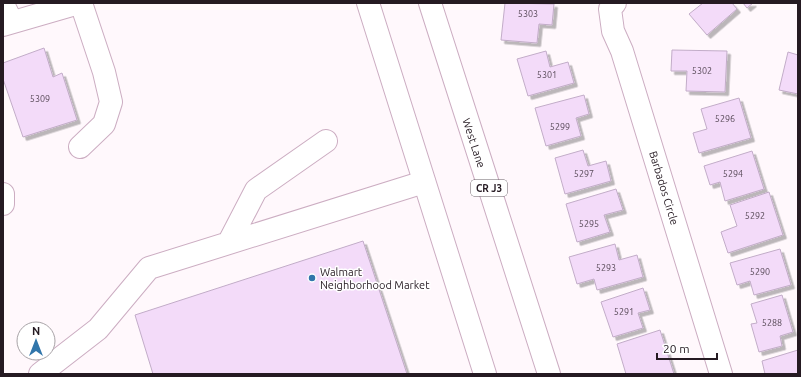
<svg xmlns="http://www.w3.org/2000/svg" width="801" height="377" font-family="Ubuntu,sans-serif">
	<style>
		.building { fill: #f3dbf9; stroke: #c2acc8; filter: url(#shadow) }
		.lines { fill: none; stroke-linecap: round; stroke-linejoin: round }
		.minor-casing { stroke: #ccadc2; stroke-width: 24 }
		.major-casing { stroke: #ccadc2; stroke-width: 24 }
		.minor { stroke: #fff; stroke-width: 22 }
		.major { stroke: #fff; stroke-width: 22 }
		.poi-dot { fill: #3176ab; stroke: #fff; stroke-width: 1.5 }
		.labels { text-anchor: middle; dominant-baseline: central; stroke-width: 3; stroke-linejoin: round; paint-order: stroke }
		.number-label { font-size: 9px; fill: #584a58 }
		.shield { fill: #fff; stroke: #665f64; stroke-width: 1 }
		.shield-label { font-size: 10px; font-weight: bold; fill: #251a22 }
		.street-label { font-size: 11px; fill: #251a22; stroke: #fff }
		.poi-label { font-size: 11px; fill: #251a22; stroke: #fff; text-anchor: start }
	</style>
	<defs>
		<filter id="shadow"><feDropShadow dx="3.5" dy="3.5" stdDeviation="0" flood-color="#0004"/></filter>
	</defs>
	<rect width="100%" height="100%" fill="#fff8fc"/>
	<path class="building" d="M505,3L554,4L552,25L539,24L537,43L501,40Z
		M703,3H732L737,9L707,35L689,14Z
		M743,3H753L747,8Z
		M44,48L53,77L62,73L77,120L23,137L3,79V63Z
		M672,50L727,51L725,92L686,91L687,71H671Z
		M546,51L550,67L568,62L574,83L528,96L517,59Z
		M788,52L798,55V94L779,90Z
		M584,95L589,114L576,118L581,136L546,146L535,108Z
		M739,98L751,138L699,153L693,133L707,129L701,109Z
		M583,150L588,166L606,161L611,181L565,194L555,158Z
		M752,151L764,189L725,201L720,182L710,185L704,166Z
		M616,189L623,210L604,215L610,232L577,242L566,204Z
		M769,192L783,235L728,253L721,232L737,226L730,205Z
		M363,241L407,374H153L135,315Z
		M615,244L619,260L637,255L643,277L597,290L594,279L577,284L569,257Z
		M780,249L791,285L754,295L750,281L737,285L730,263Z
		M643,288L650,310L638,313L643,328L613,337L601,302Z
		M782,295L793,332L780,336L782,346L759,352L751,324L757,323L751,304Z
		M660,330L674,374H626L617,344Z
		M798,350V374H765L762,361Z"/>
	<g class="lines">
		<defs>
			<path id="minor" d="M615,3L610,9L613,31L622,51L721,374
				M3,4L12,22
				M3,25L79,3
				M80,147L104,124L111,102L104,72L81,3
				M3,194V204
				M229,242L256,190L326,141
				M40,374L98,329L149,268L424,182"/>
			<path id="major" d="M368,3L485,374
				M430,3L549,374"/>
		</defs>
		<use href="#minor" class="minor-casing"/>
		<use href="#major" class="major-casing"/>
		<use href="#minor" class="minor"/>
		<use href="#major" class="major"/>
	</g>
	<circle class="poi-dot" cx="312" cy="278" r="4"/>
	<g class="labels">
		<g class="number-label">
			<text x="528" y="14">5303</text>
			<text x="702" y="71">5302</text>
			<text x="547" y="75">5301</text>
			<text x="40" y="99">5309</text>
			<text x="725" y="119">5296</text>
			<text x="560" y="127">5299</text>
			<text x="584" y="174">5297</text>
			<text x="733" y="174">5294</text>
			<text x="755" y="216">5292</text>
			<text x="589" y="224">5295</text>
			<text x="606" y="268">5293</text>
			<text x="760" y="272">5290</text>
			<text x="624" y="312">5291</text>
			<text x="772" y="323">5288</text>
		</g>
		<rect class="shield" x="471" y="180" width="36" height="16" rx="3"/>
		<g class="shield-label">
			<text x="489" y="188">CR J3</text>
		</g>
		<g class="street-label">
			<text transform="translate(474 143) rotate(72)">West Lane</text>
			<text transform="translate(664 188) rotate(73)">Barbados Circle</text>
		</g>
		<g class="poi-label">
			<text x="320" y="272">Walmart<tspan x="320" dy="13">Neighborhood Market</tspan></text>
		</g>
	</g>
	<rect width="801" height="377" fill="none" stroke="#251a22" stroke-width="8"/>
	<g transform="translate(36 341)"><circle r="19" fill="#ffffff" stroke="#a8a3a7"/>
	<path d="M0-3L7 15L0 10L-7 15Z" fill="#3176ab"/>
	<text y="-6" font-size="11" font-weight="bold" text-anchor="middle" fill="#251a22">N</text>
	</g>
	<path d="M657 353v6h60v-6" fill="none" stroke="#251a22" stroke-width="2"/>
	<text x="663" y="353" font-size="12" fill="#251a22" stroke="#ffffff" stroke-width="3" paint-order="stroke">20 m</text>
</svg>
